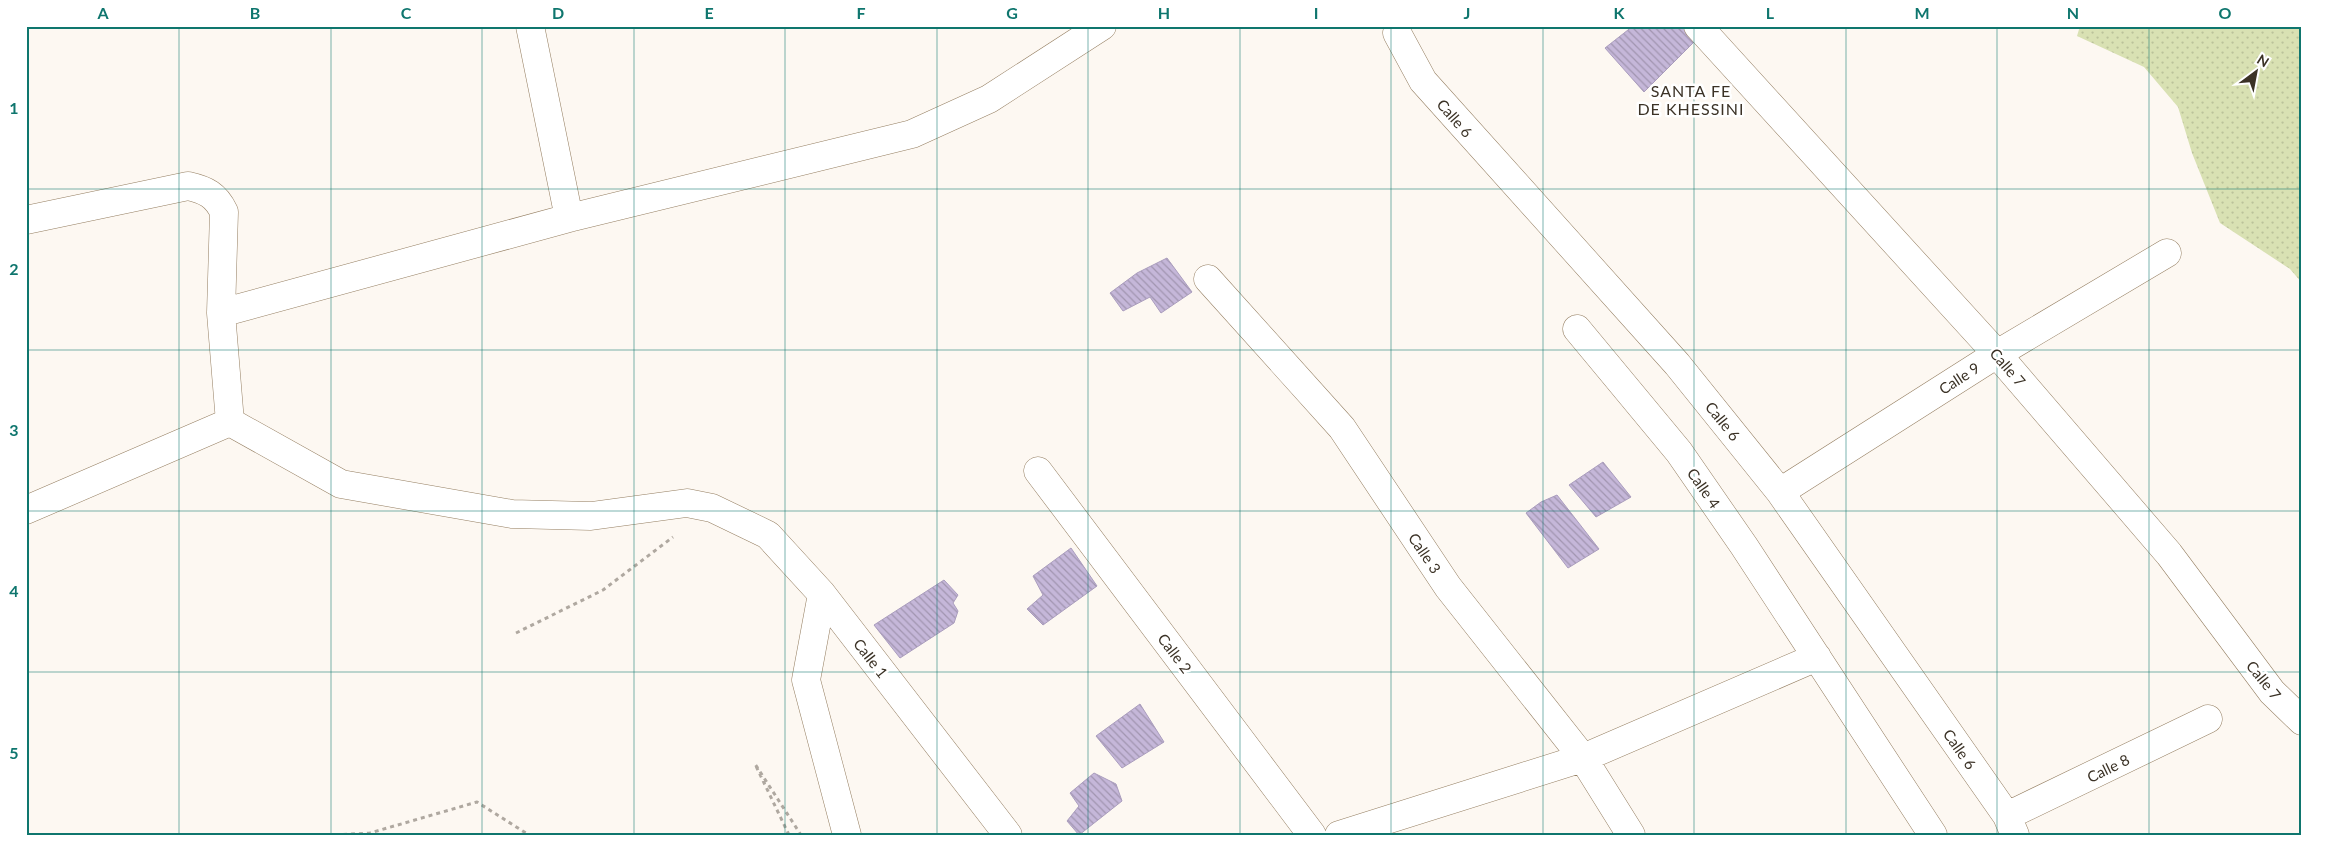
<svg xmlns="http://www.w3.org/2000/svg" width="2328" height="861" font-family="Lato,sans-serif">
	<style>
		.grass { fill: url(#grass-dots) }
		.building { fill: url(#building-back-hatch); stroke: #aa9dbd }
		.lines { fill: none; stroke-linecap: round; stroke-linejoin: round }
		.minor-casing { stroke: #957f62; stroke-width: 29 }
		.path { stroke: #afa8a0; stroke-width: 3; stroke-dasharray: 4 4; stroke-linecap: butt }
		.minor { stroke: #fff; stroke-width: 28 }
		.grid { fill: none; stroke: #0f766e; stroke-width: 1; stroke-opacity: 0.55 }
		.labels { text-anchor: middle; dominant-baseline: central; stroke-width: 5; stroke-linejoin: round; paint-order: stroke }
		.street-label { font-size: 15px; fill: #3b3226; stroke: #fff }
		.neighbourhood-label { font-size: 16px; letter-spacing: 1px; fill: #3b3226; stroke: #fff }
		.neatline { fill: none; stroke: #0f766e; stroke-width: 2 }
		.grid-label { font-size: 16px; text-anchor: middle; font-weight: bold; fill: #0f766e }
	</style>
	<defs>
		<pattern id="grass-dots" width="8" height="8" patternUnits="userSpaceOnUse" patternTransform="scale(1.25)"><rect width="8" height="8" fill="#d9e1b3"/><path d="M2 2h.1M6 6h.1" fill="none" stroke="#bbc29a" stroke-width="1.8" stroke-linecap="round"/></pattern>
		<pattern id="building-back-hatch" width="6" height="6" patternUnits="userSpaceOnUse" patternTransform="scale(1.25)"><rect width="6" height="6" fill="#c5b7d9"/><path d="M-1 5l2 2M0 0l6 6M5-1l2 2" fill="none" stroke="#a195b0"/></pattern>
	</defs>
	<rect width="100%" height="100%" fill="#fdf8f2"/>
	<path class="grass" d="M2080,26H2302V283L2290,269L2220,223L2192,153L2178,107L2144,67L2077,36Z"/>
	<path class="building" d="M1633,26H1688L1699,37L1644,92L1605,48Z
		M1167,258L1192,292L1161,313L1150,297L1123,311L1110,293L1137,273Z
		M1603,462L1631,497L1596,517L1569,485Z
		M1557,495L1599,549L1568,568L1526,513L1541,502Z
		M1071,548L1097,586L1043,625L1027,609L1043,595L1033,576Z
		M944,580L958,595L953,603L958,611L954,623L900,658L874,625Z
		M1140,704L1164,742L1122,768L1096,736Z
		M1094,773L1116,784L1122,801L1079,835L1067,821L1079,806L1070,793Z"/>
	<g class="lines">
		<defs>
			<path id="minor" d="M530,26L569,218
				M1698,26L1997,354L2169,554L2272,692L2302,721
				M1397,33L1423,81L1677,364L1780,492L2007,816L2015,835
				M26,220L188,186C206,190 216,195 224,212L221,313L230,422
				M1208,279L1342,428L1448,587L1583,758L1631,835
				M221,313L569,218L912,134L989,99L1102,26
				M1577,329L1679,452L1744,546L1933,835
				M230,422L341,484L512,514L591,516L687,503L712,508L768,535L822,594L1008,835
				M1038,471L1312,835
				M1780,492L1997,354L2167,253
				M26,510L230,422
				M822,594L806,680L847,835
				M2007,816L2208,719
				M1339,835L1583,758L1817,657"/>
		</defs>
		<use href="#minor" class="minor-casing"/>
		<path class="path" d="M516,633L603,590L673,537
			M335,835L370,833L477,802L529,835
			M789,835L755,764L801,835"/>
		<use href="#minor" class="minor"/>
	</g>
	<path class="grid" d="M179,26V835M331,26V835M482,26V835M634,26V835M785,26V835M937,26V835M1088,26V835M1240,26V835M1391,26V835M1543,26V835M1694,26V835M1846,26V835M1997,26V835M2149,26V835M26,189H2302M26,350H2302M26,511H2302M26,672H2302"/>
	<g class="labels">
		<g class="street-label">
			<text transform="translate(1455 118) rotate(49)">Calle 6</text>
			<text transform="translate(2008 367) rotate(49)">Calle 7</text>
			<text transform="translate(1959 378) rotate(-33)">Calle 9</text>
			<text transform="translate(1723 421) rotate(51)">Calle 6</text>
			<text transform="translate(1704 488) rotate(55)">Calle 4</text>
			<text transform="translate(1425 553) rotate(56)">Calle 3</text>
			<text transform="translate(1175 653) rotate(53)">Calle 2</text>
			<text transform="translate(871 658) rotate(52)">Calle 1</text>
			<text transform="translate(2264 680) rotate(51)">Calle 7</text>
			<text transform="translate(1960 749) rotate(55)">Calle 6</text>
			<text transform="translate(2108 768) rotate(-26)">Calle 8</text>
		</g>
		<g class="neighbourhood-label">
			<text x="1691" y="90">SANTA FE<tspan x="1691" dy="18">DE KHESSINI</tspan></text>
		</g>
	</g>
	<rect width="2328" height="861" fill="none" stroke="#ffffff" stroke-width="55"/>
	<g transform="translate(2256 72) rotate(32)" stroke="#ffffff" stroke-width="4" paint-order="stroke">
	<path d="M0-4L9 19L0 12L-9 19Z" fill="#3b3226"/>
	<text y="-8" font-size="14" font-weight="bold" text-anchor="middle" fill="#3b3226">N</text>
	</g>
	<rect x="28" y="28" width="2272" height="806" class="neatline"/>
	<g class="grid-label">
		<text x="103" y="19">A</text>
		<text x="255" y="19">B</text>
		<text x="406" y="19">C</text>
		<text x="558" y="19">D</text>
		<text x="709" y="19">E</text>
		<text x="861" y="19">F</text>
		<text x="1012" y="19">G</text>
		<text x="1164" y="19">H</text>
		<text x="1316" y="19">I</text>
		<text x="1467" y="19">J</text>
		<text x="1619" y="19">K</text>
		<text x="1770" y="19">L</text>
		<text x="1922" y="19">M</text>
		<text x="2073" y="19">N</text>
		<text x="2225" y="19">O</text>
		<text x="14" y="114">1</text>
		<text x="14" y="275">2</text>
		<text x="14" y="436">3</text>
		<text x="14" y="597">4</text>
		<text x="14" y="759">5</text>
	</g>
</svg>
